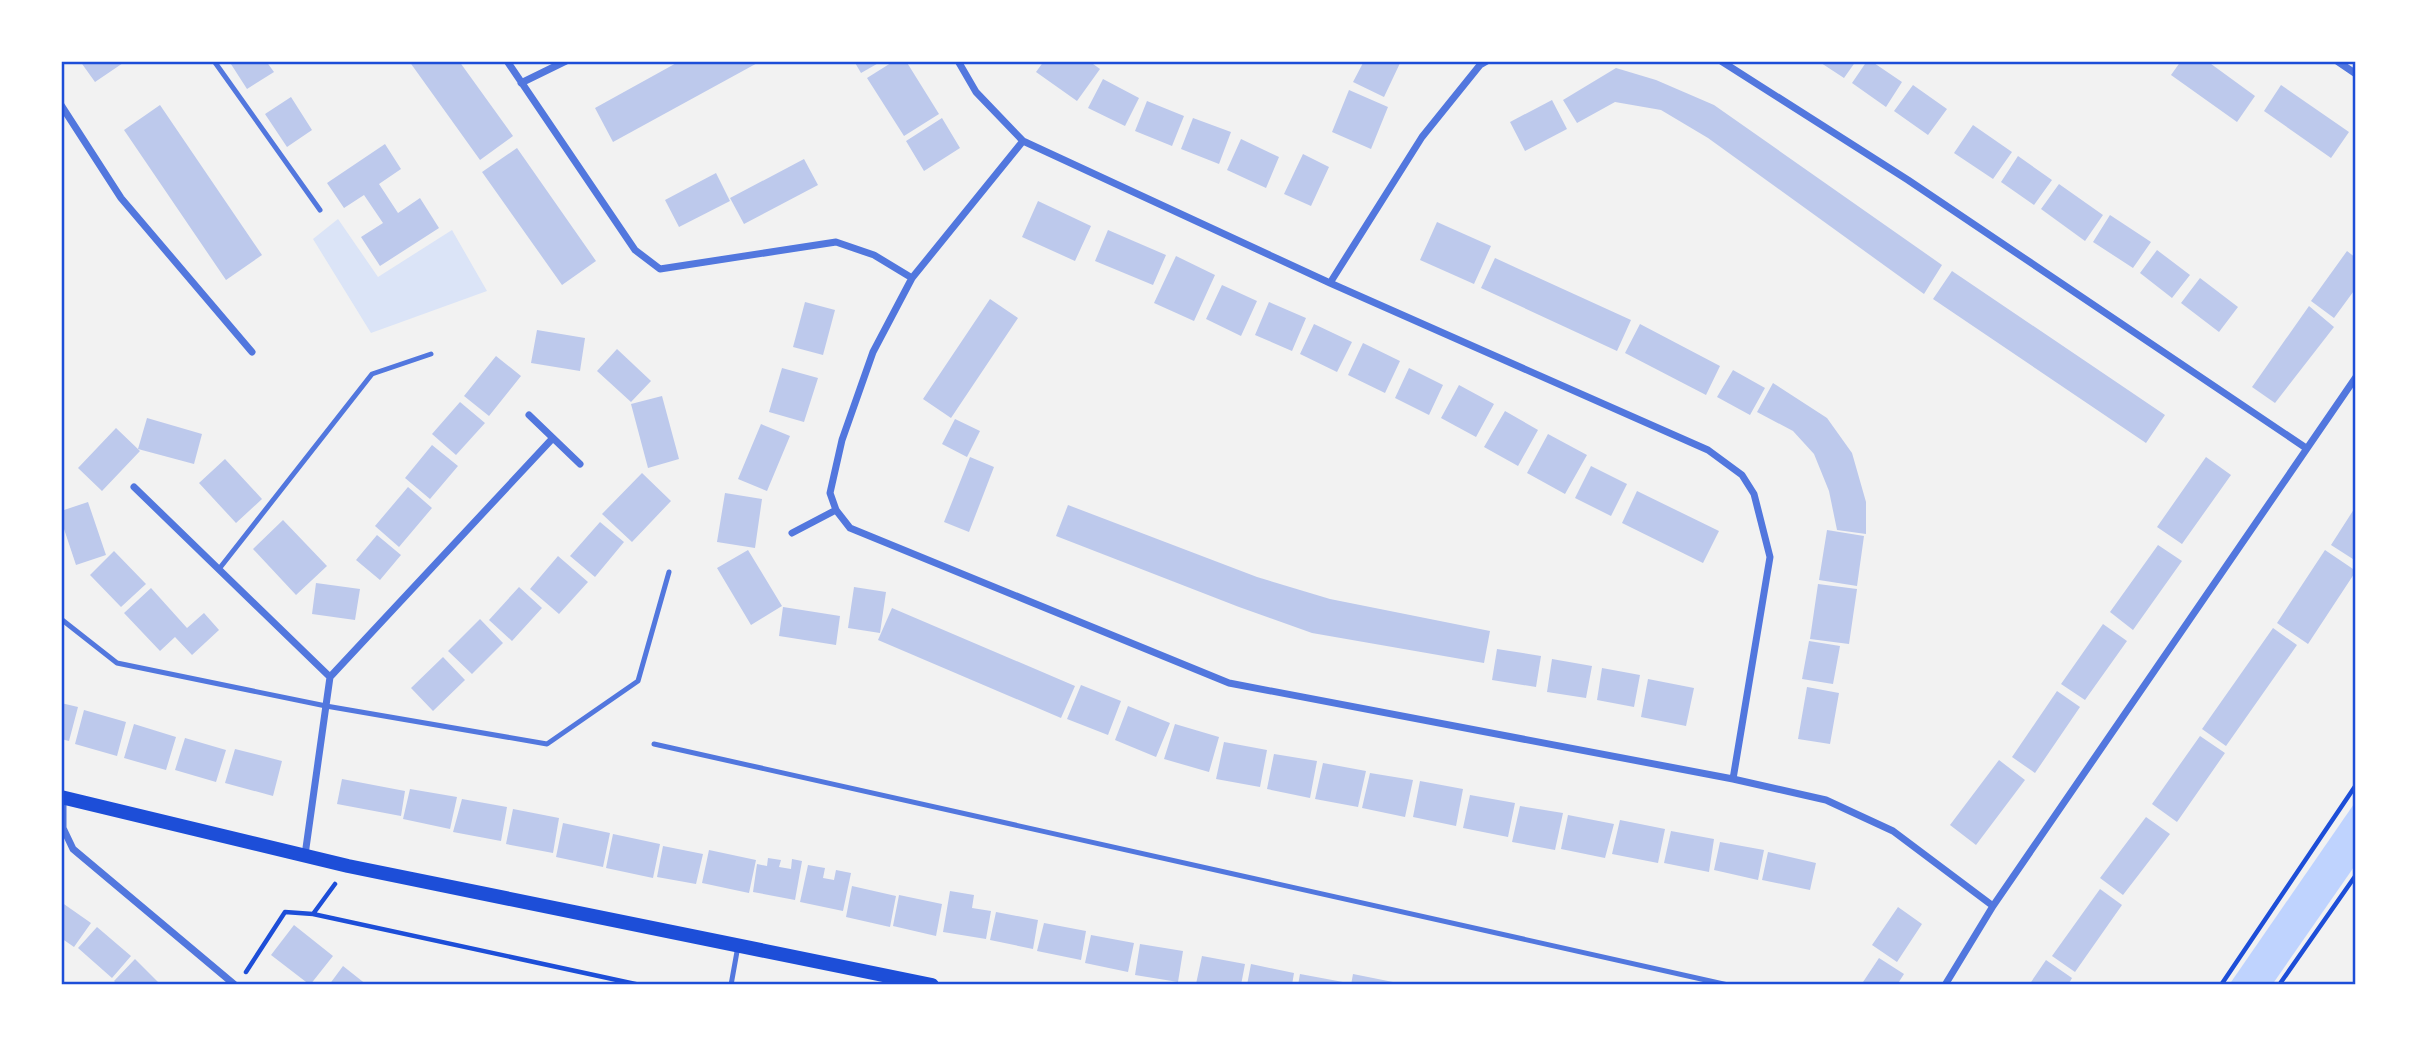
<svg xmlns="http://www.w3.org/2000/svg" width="2417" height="1046" font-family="Raleway,sans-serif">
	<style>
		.green { fill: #dbe4f7 }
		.water { fill: #bfd3fe }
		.building { fill: #bdc9ec }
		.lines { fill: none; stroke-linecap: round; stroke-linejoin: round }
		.path { stroke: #1d4ed8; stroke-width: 4.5 }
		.service { stroke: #5277de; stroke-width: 5 }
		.minor { stroke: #5277de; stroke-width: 7 }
		.secondary { stroke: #1d4ed8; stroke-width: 14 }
		.neatline { fill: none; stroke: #1d4ed8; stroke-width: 2.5 }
	</style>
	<rect width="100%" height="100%" fill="#f2f2f2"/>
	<path class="green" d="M338,219L378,277L452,230L487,291L371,333L313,239Z"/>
	<path class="water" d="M2356,801V864L2272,985H2229Z"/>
	<path class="building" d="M80,61H126L95,82Z
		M229,61H266L274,72L247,89Z
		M409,61H459L513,136L480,160Z
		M680,61H761L613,142L595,108Z
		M854,61H882L861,73Z
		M894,61H906L939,114L904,136L867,78Z
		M1044,61H1089L1100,69L1077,101L1036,72Z
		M1364,61H1401L1384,97L1353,82Z
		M1818,61H1856L1844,78Z
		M1867,61H1871L1902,82L1886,107L1852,83Z
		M2181,61H2207L2255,96L2237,122L2171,75Z
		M1616,68L1656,80L1714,105L1942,265L1924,294L1708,138L1661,110L1615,102L1577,123L1563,100Z
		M1103,79L1139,98L1125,126L1088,108Z
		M1913,85L1947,109L1928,135L1894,111Z
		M2281,85L2349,132L2331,158L2264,111Z
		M1349,90L1388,107L1371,149L1332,132Z
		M291,97L312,130L287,147L265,114Z
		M1552,100L1567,129L1525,151L1510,122Z
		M1147,101L1184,116L1172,146L1135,131Z
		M160,105L262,255L226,280L124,130Z
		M942,118L960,148L924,171L906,141Z
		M1193,118L1231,132L1219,164L1181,149Z
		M1973,125L2012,152L1993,179L1954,153Z
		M1241,139L1279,157L1266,188L1227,170Z
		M385,144L401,169L379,184L398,213L420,198L439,228L380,266L361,237L383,223L364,195L344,208L327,183Z
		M517,148L596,261L562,285L482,172Z
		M1303,154L1329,167L1311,206L1284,194Z
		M2018,156L2052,180L2034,205L2001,182Z
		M804,159L818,185L744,224L730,198Z
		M716,173L730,201L679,227L665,200Z
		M2059,184L2103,215L2085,241L2041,209Z
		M1038,201L1091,226L1075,261L1022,237Z
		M2110,215L2151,242L2133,268L2093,242Z
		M1437,222L1491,246L1474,284L1420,260Z
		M1108,230L1166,255L1153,285L1095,261Z
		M2157,250L2190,275L2172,298L2140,273Z
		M2347,251L2356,258V288L2334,318L2311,301Z
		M1176,256L1215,275L1194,321L1154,303Z
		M1495,258L1631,320L1617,351L1481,288Z
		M1952,271L2165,415L2146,443L1933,299Z
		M2200,278L2238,307L2219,332L2181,303Z
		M1222,285L1257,301L1241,336L1206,319Z
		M990,299L1018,318L951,418L923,399Z
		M805,302L835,310L823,355L793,347Z
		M1269,302L1306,318L1292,351L1255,335Z
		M2309,306L2334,327L2275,403L2252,387Z
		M1314,324L1352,342L1337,372L1300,354Z
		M1640,324L1720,366L1706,395L1625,353Z
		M537,330L585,338L580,371L531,363Z
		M1363,343L1400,361L1385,393L1348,375Z
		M617,349L651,381L631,402L597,371Z
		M496,356L521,376L489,416L464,396Z
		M782,368L818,378L804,422L769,412Z
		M1409,368L1443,385L1429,415L1395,398Z
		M1733,370L1765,388L1750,415L1717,397Z
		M1773,383L1827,418L1852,453L1866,502V534L1837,530L1829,491L1814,454L1793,431L1757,412Z
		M1459,385L1494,404L1476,437L1441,418Z
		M662,396L679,459L648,468L631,404Z
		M460,402L485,423L456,455L432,434Z
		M1505,411L1538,430L1518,466L1484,447Z
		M147,418L202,434L194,464L138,449Z
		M955,419L980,431L967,457L942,444Z
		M761,424L790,436L767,491L738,479Z
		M116,428L140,451L102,491L78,468Z
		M1548,434L1587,455L1565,494L1527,473Z
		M432,445L458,466L430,499L405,478Z
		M970,457L994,467L969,532L944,522Z
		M2206,457L2231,475L2182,544L2157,527Z
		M225,459L262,499L236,523L199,483Z
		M1591,466L1627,484L1611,516L1575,498Z
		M642,473L671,501L632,542L602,514Z
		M408,487L432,508L399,547L375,526Z
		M1637,491L1719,531L1703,563L1622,523Z
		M725,493L762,499L755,548L717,542Z
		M88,502L106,555L76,565L61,520V511Z
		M1068,505L1257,577L1330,599L1490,631L1484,663L1312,633L1239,607L1056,536Z
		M2356,506V561L2331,545Z
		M283,520L327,566L296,595L253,549Z
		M600,522L624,542L595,577L570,556Z
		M1827,530L1864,536L1857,586L1819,580Z
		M377,535L401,555L380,580L356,560Z
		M2158,545L2182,561L2133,630L2110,612Z
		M748,550L782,606L751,625L717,568Z
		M2325,550L2356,571L2308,644L2277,623Z
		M114,551L146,584L121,607L90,575Z
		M558,556L588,582L559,614L530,589Z
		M316,583L360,589L355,620L312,614Z
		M1818,584L1857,589L1849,644L1810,639Z
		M519,587L542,608L512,641L489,620Z
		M854,587L886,592L880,633L848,628Z
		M151,588L187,628L204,613L219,630L192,655L175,637L160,651L124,613Z
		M783,607L840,616L836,645L779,636Z
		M892,608L1075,686L1061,718L878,640Z
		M480,619L503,643L472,674L448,651Z
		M2103,624L2127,641L2085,700L2061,684Z
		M2273,628L2297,645L2226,746L2202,729Z
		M1809,641L1840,646L1833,684L1802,679Z
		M1497,649L1541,656L1536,687L1492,680Z
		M443,657L465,680L433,711L411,688Z
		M1552,659L1592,666L1586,698L1547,692Z
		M1602,668L1640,675L1634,707L1597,700Z
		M1648,679L1694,688L1686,726L1641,717Z
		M1081,685L1121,701L1108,735L1067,719Z
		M1807,687L1839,693L1830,744L1798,739Z
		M2057,691L2080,707L2035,773L2012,757Z
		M61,703L78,707L69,741L61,739Z
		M1128,706L1170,723L1156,757L1115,740Z
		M84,710L126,722L117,756L75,744Z
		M134,724L176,737L166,770L124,758Z
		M1175,724L1219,737L1209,772L1164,759Z
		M2200,736L2225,753L2177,822L2152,804Z
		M185,738L226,750L216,782L175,770Z
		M1224,742L1267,750L1260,787L1216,779Z
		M235,749L282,761L273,796L225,783Z
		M1274,754L1317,761L1310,798L1267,789Z
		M1999,760L2025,780L1976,845L1950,825Z
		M1323,763L1366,771L1358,807L1315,799Z
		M1370,773L1413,780L1405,817L1362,808Z
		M342,779L405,791L401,816L337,804Z
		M1420,781L1463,789L1456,826L1413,817Z
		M410,789L457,797L450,829L403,819Z
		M1470,795L1515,803L1508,837L1463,828Z
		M462,799L507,807L501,841L453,832Z
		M1520,806L1563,813L1555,850L1512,842Z
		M513,809L559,818L553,853L506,844Z
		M1568,815L1614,824L1605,858L1561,849Z
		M2146,817L2170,834L2123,895L2100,878Z
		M1620,820L1665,829L1658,863L1612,854Z
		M563,823L610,833L603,867L556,857Z
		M1671,831L1714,839L1709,872L1664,863Z
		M613,834L660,844L653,878L606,868Z
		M1720,842L1764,850L1758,880L1714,870Z
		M663,846L703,854L696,884L657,877Z
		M709,850L756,860L749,893L702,883Z
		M1768,852L1816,863L1810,890L1762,880Z
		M768,858L781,860L779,867L791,869L792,859L802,861L795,900L753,892L757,864L767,866Z
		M808,865L825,868L823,878L834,880L836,870L851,873L843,911L800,902Z
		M852,886L896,896L890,927L846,917Z
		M2100,889L2122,905L2075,972L2052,956Z
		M950,891L974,895L972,908L991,911L986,939L943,932Z
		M899,895L942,904L936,936L893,926Z
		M61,902L91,923L74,947L61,938Z
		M1898,907L1922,924L1897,962L1872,945Z
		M996,912L1038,920L1033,949L990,940Z
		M1044,923L1086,931L1081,960L1037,951Z
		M294,925L333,956L310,985L271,955Z
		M97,927L131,956L112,978L78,948Z
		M1091,935L1134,943L1128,972L1085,963Z
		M1140,944L1183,951L1178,982L1135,975Z
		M1202,956L1245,964L1241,985L1196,984Z
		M1879,958L1904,974L1897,985H1861Z
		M135,959L161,985H118L114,981Z
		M2046,960L2072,978L2068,985H2029Z
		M1251,964L1294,973L1292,985H1247Z
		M343,966L367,985H329Z
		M1300,974L1343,982V985H1298Z
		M1353,974L1393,982L1392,985H1351Z"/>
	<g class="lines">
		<path class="path" d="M313,914L640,985
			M246,972L285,912L313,914L335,884
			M2221,985L2356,785
			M2279,985L2356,875"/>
		<path class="service" d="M214,61L320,210
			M219,569L372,374L431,354
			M61,619L117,663L326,706L547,744L638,681L669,572
			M654,744L1728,985
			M731,985L738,946"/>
		<path class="minor" d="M507,61L635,250L660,269L836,242L874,255L912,278
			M958,61L976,92L1023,141L1330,283L1708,450L1742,475L1754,494L1770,557L1733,779
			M1721,61L1908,180L2306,448
			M2337,61L2356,74
			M521,83L566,61
			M61,105L121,198L252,352
			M1023,141L912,278L873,352L842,440L830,493L836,510L850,528L1229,683L1733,779L1826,800L1893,831L1993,906
			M1330,283L1422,137L1480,65L1487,61
			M529,415L580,464
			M134,487L330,677
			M792,533L836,510
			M63,798V828L73,849L235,985
			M305,855L330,677L552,439
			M1945,985L1993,906L2356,377"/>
		<path class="secondary" d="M61,797L348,866L932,985"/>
	</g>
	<rect width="2417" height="1046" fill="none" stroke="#ffffff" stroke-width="126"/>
	<rect x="63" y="63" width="2291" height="920" class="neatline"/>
</svg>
